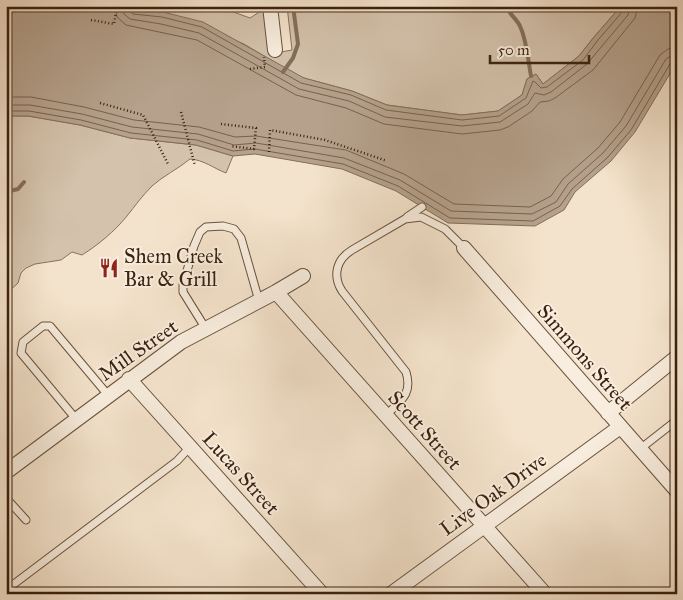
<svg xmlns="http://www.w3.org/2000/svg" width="683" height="600" font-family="'IM FELL Great Primer',serif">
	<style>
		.green { fill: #d4c2ac; stroke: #87725e }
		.water { fill: #b5a18c; stroke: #846e5a }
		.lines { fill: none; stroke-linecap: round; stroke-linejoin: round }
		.shore { stroke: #78614e; stroke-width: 1 }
		.stream { stroke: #846e5a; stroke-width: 4 }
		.lane-casing { stroke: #68523e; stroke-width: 9 }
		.street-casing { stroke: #68523e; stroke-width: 16 }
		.path { stroke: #3a210f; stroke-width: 2.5; stroke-dasharray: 1 2.5; stroke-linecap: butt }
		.lane { stroke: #f8edde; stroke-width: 7 }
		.street { stroke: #f8edde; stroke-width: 14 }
		.labels { text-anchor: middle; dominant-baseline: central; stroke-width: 4; stroke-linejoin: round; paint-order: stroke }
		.poi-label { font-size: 20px; fill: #3a210f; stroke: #f8edde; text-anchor: start }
		.street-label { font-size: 20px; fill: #3a210f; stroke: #f8edde }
	</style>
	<rect width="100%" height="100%" fill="#f4e3cc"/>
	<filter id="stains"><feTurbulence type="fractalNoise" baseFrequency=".004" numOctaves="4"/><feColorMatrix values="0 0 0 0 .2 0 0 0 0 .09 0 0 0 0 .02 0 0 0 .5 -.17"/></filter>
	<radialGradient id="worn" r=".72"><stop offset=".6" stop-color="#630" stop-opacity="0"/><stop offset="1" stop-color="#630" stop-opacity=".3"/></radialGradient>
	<path class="green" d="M116,6H217L250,18L264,9L270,54L292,50L287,6H621L594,37L579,56L543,84L536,74L527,79L522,95L498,111L462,115L387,105L352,91L304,78L291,72L244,44L163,12Z
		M6,116H28L80,125L130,138L196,145L233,156L226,173C213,168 204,160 190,159C178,169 163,176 152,186C142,196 135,206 127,216C115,231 98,245 82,255L72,252L61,260L35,264L26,268L21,273L18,283L6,294Z"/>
	<path class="water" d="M6,6H116L163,12L203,22L304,78L352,91L387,105L462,115L498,111L522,95L527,79L536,74L543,84L579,56L594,37L621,6H677V62L635,132L611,161L575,192L564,210L535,226L448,223L396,191L342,169L255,154L233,156L196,145L130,138L80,125L28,116H6Z"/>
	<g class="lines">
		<path class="shore" d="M115,6L117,17L126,25L197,40L296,95L346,108L384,124L462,134L500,130L508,127L532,111L540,102L549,101L555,98L593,70L635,18L638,6
			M122,6L124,14L130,19L161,24L199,33L299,89L349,101L385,117L462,126L500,122L528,104L535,93L544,95L551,92L587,64L628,15L630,6
			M129,6V11L133,14L162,17L202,27L301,83L351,95L386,110L462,120L499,116L526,98L533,81L535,82L541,88L547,87L583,60L598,40L623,11L624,6
			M6,97H31L84,107L134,120L199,127L235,137L256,136L346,150L404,174L454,204L530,207L551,196L563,179L598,148L620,122L660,55L668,49L677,47
			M6,105H30L82,114L132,127L198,134L234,145L256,143L344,158L400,180L451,211L532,214L556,202L568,184L603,153L626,126L666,59L671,56L677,55
			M6,111H29L81,120L131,133L197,140L233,151L255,149L343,164L398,186L450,218L533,221L560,206L572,189L608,157L631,130L670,64L677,61"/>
		<path class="stream" d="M506,6C509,14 516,18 520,26C527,41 528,60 531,76
			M283,72L293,58L298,44L293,6
			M6,187L10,191L18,189L24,182"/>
		<defs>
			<path id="lane" d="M407,217L422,207
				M206,329L183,292V285L194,246L200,232L206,227L223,226L234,229L241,238L259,301
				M385,416C400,401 413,395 406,372L342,291C332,275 337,259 352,250L405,219L421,217L445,229L464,248
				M76,419L21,353L23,342L43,326H50L108,395
				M640,449L677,420
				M6,498L26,520
				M6,590L177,461L190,447"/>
			<path id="street" d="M270,6L275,50
				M464,248L677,491
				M276,292L545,594
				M129,379L322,594
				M608,413L677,357
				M6,472L181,342L276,292L303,276
				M391,594L620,427"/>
		</defs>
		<use href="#lane" class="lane-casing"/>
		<use href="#street" class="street-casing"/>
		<path class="path" d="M91,20L114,24L117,6
			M250,69L265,67L264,57
			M100,103L143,115L168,164
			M181,112L195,166
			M221,124L256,128L254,149L230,146
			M269,152L270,130L325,140L387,161"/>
		<use href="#lane" class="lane"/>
		<use href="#street" class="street"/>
	</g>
	<defs>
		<symbol id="restaurant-bare" viewBox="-9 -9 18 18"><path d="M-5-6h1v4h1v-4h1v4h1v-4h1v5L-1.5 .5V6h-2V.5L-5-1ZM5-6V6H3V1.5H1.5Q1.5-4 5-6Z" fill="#8f2418" stroke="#f8edde" stroke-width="2.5" paint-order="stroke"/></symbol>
	</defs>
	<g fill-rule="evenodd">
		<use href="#restaurant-bare" x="95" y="254" width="28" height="28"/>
	</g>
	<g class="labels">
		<g class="poi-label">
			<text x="124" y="256">Shem Creek<tspan x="124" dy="23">Bar &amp; Grill</tspan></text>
		</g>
		<g class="street-label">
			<text transform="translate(138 350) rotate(-35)">Mill Street</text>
			<text transform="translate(585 357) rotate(49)">Simmons Street</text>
			<text transform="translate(425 430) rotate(48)">Scott Street</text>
			<text transform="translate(241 473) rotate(48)">Lucas Street</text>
			<text transform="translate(493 494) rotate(-36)">Live Oak Drive</text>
		</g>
	</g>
	<rect width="683" height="600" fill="none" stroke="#f4e3cc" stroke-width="25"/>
	<rect x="8" y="8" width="668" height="585" fill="none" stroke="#3a210f" stroke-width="2.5"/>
	<rect x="12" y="12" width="658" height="575" fill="none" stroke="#3a210f"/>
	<path d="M490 55v8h99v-8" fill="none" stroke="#3a210f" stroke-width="2.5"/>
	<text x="498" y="55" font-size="15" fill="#3a210f" stroke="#f8edde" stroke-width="4" paint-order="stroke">50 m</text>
	<rect width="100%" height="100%" filter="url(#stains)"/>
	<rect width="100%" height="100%" fill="url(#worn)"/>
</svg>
